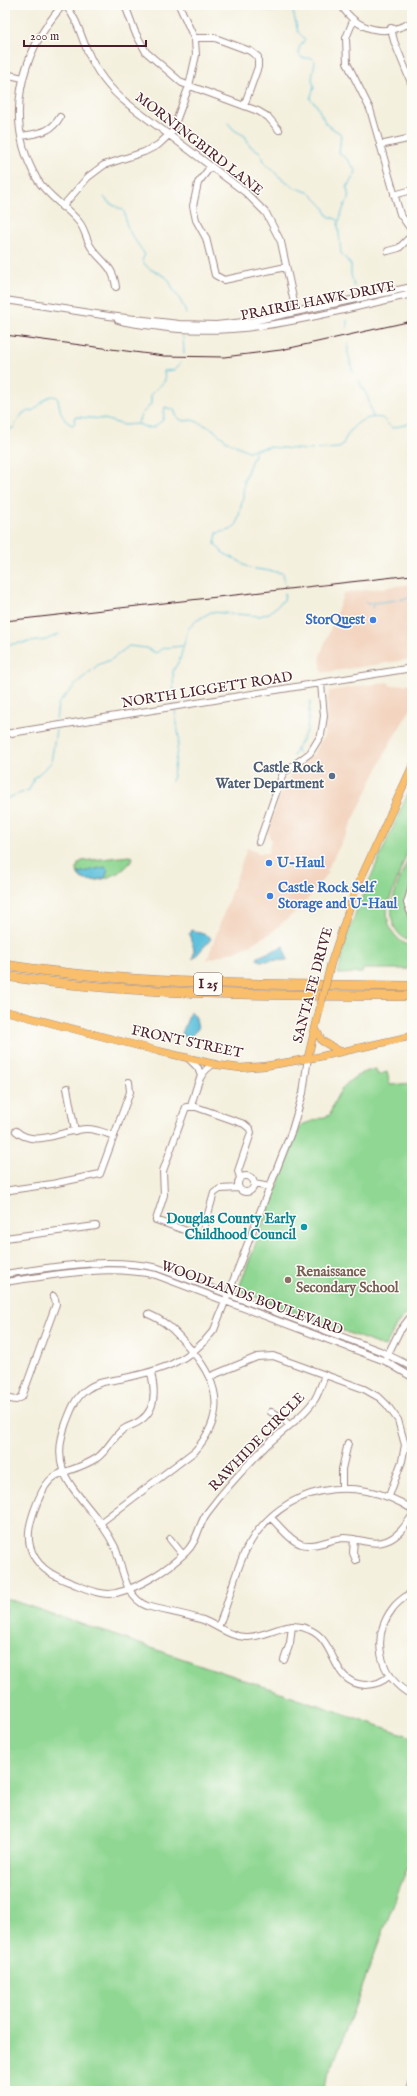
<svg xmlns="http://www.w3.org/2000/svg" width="417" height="2096" font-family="'IM FELL English',serif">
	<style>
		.built { fill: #f3d4bf }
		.green { fill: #8fd792; stroke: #6c7b5e }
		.water { fill: #5ec1dc; stroke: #547084 }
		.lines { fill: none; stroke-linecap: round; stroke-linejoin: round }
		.stream { stroke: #5ec1dc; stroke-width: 1 }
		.minor-casing { stroke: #9f8884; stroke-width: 8 }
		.major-casing { stroke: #9f8884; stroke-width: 8 }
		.highway-casing { stroke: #9f8884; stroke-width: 10 }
		.minor { stroke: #fff; stroke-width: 6 }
		.major { stroke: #f9bf6c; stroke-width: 7 }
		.highway { stroke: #f9bf6c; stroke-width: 9 }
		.rail { stroke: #4a1f2b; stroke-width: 1 }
		.major-bridge-casing { stroke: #9f8884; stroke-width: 8; stroke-linecap: butt }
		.major-bridge { stroke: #f9bf6c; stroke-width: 7 }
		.shop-dot { fill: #3f7fe0; stroke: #fdfcf7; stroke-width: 1.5 }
		.service-dot { fill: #5c6f8a; stroke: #fdfcf7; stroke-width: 1.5 }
		.culture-dot { fill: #0f9aa8; stroke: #fdfcf7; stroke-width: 1.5 }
		.education-dot { fill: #8d6e63; stroke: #fdfcf7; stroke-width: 1.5 }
		.labels { text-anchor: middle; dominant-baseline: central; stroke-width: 3; stroke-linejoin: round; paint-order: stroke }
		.shield { fill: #fdfcf7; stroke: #806168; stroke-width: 1 }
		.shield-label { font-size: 13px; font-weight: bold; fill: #4a1f2b }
		.street-label { font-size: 14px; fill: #4a1f2b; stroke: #fdfcf7 }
		.shop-label { font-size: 14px; font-weight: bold; fill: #366cbe; stroke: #fdfcf7; text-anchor: start }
		.service-label { font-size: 14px; font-weight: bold; fill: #4e5e75; stroke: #fdfcf7; text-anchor: end }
		.culture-label { font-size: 14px; font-weight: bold; fill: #0d838f; stroke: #fdfcf7; text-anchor: end }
		.education-label { font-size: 14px; font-weight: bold; fill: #785e54; stroke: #fdfcf7; text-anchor: start }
	</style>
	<rect width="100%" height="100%" fill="#fdfcf7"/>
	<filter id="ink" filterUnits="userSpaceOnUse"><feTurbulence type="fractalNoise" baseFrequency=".025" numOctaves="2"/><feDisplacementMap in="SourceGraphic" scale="8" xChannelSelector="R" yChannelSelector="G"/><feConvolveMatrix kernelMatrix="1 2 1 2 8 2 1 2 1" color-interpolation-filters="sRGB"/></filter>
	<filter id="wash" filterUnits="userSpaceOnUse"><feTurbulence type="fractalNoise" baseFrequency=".012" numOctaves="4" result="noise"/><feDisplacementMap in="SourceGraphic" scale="16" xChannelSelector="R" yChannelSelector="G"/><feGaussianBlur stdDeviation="0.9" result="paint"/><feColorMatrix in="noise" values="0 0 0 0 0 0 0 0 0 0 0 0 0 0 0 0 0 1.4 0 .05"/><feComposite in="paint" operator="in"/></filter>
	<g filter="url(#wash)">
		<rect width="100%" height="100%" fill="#f4f0de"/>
		<path class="built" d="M412,584V659L322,673L320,656L344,593Z
			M388,682L391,686L412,683V707L390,743L347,833L326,871L329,872L303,905L272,932L244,948L207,960L247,848L258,853H268L271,840L268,831L284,784L288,781L292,770L314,754L324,736L329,691Z"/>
		<path class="green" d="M412,784V839L389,902C383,922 393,940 412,947V969H363L362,973L338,974L346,939L358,906Z
			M412,850C412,859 413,869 412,878C411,893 398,906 412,919V943C372,925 401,879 412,850Z
			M130,856L133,857C127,878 69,894 78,864L82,861Z
			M376,1069L378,1075L387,1072L390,1085L412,1083V1306L396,1326L385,1347L238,1290L301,1125L330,1115C336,1090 351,1074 376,1069Z
			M5,1598L412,1737V1855L323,2091H5Z"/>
		<path class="water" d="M105,867L108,870L105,878C95,880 83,884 78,873Z
			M191,930L209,936L211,939L193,959L194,949L189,934Z
			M284,946L287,960L261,961L257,959L258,957Z
			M191,1011L196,1018L198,1029L189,1038L185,1039L182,1033Z"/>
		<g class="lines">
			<path class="stream" d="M263,5L264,9C273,14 278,9 287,7L293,12L298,32L305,39L299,48V54L302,58H312L315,61L312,79L314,87L310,99L316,104L326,124L341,134L339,153L347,159L356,171L355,174L347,187L349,200L345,204L338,224L341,253L351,265V274L354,286
				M228,123L234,130L245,136L250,146L260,152L266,165L273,169L277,175L294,187L310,193L323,206L328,216L338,220
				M104,197L109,203L123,210C126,215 125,218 126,223C130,235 139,245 145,255L142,260C149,273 160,271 169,280C173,293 183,300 186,314
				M347,328V320
				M183,337L184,353
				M348,344V353L353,373
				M359,381L368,398L373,418
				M138,423L141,415L151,404V394L165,381L164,371L175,370L181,362
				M5,431L13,428L23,413C27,411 32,412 35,409C42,404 47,393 57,397C61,408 59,418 72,425L75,424L74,418L76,417L104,419L124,425L138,424L148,428L154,427L163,420L165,407L174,410L177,417L183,421L193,420L211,428L227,441L248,451L269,447L308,450L339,448L342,446C349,429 361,414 382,418L392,428L412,423
				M256,449L244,480L243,498L237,524L231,530L217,533L215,544L223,553L239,561L249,568L283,573L285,585
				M365,602L367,604L410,598
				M410,604L411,594
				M372,608L373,603
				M5,645L46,640L59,634
				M174,703L173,671L180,659L188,629L196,621L211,612L260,616L269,613L284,600L285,593
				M56,720L58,704L78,682L98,665L112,659L129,646L146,648L156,653L163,648L182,646
				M296,749L299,753
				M293,756L307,730L310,702
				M172,781L179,738L175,709
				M5,799L29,790L34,778L51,763L56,730"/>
		</g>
	</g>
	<g filter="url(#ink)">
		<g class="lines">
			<defs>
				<path id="minor" d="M63,5C20,53 3,121 37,179C48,197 66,206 79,222C85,229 86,239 91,247C102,263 113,265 116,287
					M65,5C77,18 80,34 87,50C96,72 109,89 128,104L245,192L266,213L281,242L296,312
					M125,5L135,32L146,52L182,83L258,111L268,117L279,130
					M341,5C357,31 385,37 412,22
					M353,21L346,38L347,63L370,109L400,214L412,231
					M391,28L394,41L412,85
					M194,38H215L250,51L258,57V67L244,106
					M5,74L23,78
					M22,136C38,133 51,133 60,117
					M380,145L412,138
					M211,166L198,183L193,206L196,220L206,238L215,275L224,280L286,267
					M394,195L412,190
					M62,207L88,177L104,165L144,152L158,145L172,132L189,86L196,55L195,40L179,5
					M388,251L399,248L412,235
					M5,300L109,316L179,324L216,325L253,321L412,287
					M118,320C130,324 142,325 154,326C242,340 327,313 412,294
					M5,734L412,668
					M259,842L283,773L310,753L321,735L324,716L321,684
					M412,886L407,903L412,916
					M308,1057L303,1093L292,1130L214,1330C189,1363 159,1371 120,1379C108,1381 96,1382 86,1390C75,1398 71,1410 66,1423C48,1472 74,1487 101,1524C106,1531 111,1539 115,1547C123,1567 124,1597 147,1606C165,1611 185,1614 203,1620C218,1626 232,1638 248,1637C271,1636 287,1619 310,1630C337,1641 331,1684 365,1685C375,1685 383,1682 390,1675
					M188,1058L198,1068L201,1076
					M67,1088L75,1131
					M191,1106C196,1090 198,1072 214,1064
					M16,1131C36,1149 64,1129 87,1129C97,1129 105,1133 114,1136
					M238 1184a8 8 0 1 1 16 0a8 8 0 1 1-16 0Z
					M254,1184L270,1187
					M239,1188L220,1189L214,1193L202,1235H198L156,1220L164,1195L163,1171L186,1107H196L244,1124L250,1129L251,1133L238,1171L240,1178
					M5,1192L10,1190L52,1184L100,1174L130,1092L129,1082
					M5,1238L96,1226
					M5,1274C56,1267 107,1257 158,1268L380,1351L412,1367
					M5,1282C55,1275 105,1264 156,1275L385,1361L412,1377
					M386,1358L399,1332L412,1315
					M151,1373C155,1389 157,1409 141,1420C135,1425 127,1426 121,1431C112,1439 107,1451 97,1458C61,1480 51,1462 34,1511C30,1523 27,1534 30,1546C35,1566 51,1575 69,1582C83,1587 101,1597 116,1593C141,1587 167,1570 186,1552C198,1541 198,1525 207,1513C225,1489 247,1465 268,1444C282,1431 305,1415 315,1399C319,1392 322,1383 325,1375
					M211,1376L257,1357L273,1356L364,1389L380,1398L387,1405L398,1420L405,1445L402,1461L389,1496
					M5,1398L16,1400L22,1397L56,1304L55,1299L53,1296
					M271,1412L280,1416L289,1425
					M342,1488V1469L348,1443
					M271,1518C280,1526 289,1540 301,1544C316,1548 329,1539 344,1538C357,1538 373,1546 386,1541C398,1537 405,1526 412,1516
					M100,1523L195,1451C229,1412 217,1378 186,1344C174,1330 165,1321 148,1314
					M170,1539L183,1555
					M354,1539L353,1553L356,1560
					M412,1592C405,1597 398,1601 393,1608C370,1637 379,1678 412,1695
					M218,1627C230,1601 234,1571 248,1546C282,1485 355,1473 412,1509
					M284,1660L290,1643L292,1626
					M409,2091L412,2080"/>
				<path id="major" d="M331,963L355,891L412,767
					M5,1011L158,1051L218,1065L240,1068L265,1066L318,1057L412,1036
					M315,1028L322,1041L341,1052
					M308,1057L319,1012"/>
				<path id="highway" d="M5,965C141,986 275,984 412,986
					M5,976C140,996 276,995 412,996"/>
			</defs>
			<use href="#minor" class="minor-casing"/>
			<use href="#major" class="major-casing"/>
			<use href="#highway" class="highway-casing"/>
			<use href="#minor" class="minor"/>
			<use href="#major" class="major"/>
			<use href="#highway" class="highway"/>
			<path class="rail" d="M5,335L164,356L224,357L281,350L412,321
				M5,621L412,575"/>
			<defs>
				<path id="major-bridge" d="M319,1012L331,963"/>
			</defs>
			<use href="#major-bridge" class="major-bridge-casing"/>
			<use href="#major-bridge" class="major-bridge"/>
		</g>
	</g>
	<g class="shop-dot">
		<circle cx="373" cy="620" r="4"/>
		<circle cx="269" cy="863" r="4"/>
		<circle cx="270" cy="896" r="4"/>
	</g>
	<circle class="service-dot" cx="332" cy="776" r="4"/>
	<circle class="culture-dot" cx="304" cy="1227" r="4"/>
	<circle class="education-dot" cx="288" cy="1280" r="4"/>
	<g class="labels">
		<rect class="shield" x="194" y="973" width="28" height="22" rx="3"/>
		<g class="shield-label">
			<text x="208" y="984">I 25</text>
		</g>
		<g class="street-label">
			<text transform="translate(199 144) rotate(38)">MORNINGBIRD LANE</text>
			<text transform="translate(318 301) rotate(-11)">PRAIRIE HAWK DRIVE</text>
			<text transform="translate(207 690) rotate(-9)">NORTH LIGGETT ROAD</text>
			<text transform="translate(313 985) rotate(-75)">SANTA FE DRIVE</text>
			<text transform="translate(187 1042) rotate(12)">FRONT STREET</text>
			<text transform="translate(252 1298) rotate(20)">WOODLANDS BOULEVARD</text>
			<text transform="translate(257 1442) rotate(-46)">RAWHIDE CIRCLE</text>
		</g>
		<g class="shop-label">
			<text x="365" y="620" text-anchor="end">StorQuest</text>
			<text x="277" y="863">U-Haul</text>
			<text x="278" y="888">Castle Rock Self<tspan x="278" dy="16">Storage and U-Haul</tspan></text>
		</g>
		<g class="service-label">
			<text x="324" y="768">Castle Rock<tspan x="324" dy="16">Water Department</tspan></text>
		</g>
		<g class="culture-label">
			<text x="296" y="1219">Douglas County Early<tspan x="296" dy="16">Childhood Council</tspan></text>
		</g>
		<g class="education-label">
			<text x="296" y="1272">Renaissance<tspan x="296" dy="16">Secondary School</tspan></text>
		</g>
	</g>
	<rect width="417" height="2096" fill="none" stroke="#fdfcf7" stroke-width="20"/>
	<path d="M24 40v6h122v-6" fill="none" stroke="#4a1f2b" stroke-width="2"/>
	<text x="30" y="40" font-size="12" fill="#4a1f2b" stroke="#fdfcf7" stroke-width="3" paint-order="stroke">200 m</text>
</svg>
